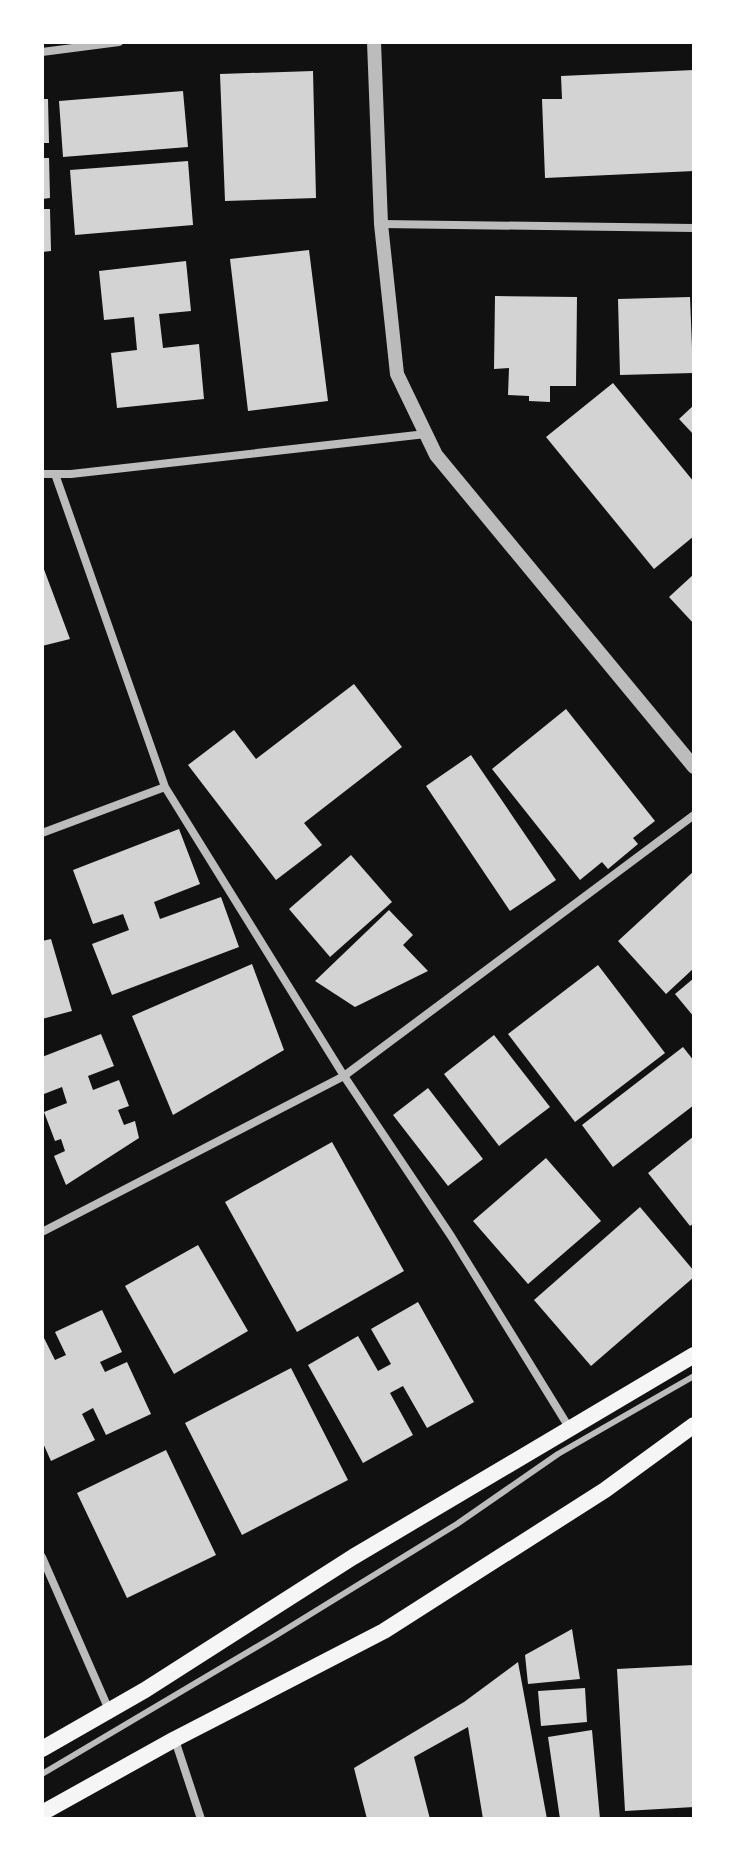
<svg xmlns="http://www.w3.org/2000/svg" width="736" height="1861" font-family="Overpass,sans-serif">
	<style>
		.building { fill: #d3d3d3 }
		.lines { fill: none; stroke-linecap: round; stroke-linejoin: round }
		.service { stroke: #bcbcbc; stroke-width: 6 }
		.minor { stroke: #bcbcbc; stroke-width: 8 }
		.tertiary { stroke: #bcbcbc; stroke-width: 14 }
		.secondary { stroke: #f5f5f5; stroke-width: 16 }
	</style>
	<rect width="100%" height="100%" fill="#111"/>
	<path class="building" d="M694,70V171L545,178L542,99H562L561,76Z
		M313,71L316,198L225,201L220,74Z
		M183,91L188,147L63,157L59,101Z
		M42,99H48L49,143H42Z
		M42,158H49L50,198L42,199Z
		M188,161L193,225L75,235L70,170Z
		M42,209H50L51,251L42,252Z
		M309,250L328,401L248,411L230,259Z
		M186,261L191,311L159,314L163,348L199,344L204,399L117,408L111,353L137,350L134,317L104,320L99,271Z
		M495,296L577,297L576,386H550V402L529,401V396L508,395L509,368L494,369Z
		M690,297L693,373L620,375L618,299Z
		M613,383L694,482V536L654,569L546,437Z
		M694,405V435L679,419Z
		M42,564L70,639L42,646Z
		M694,574V624L669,597Z
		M354,684L402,747L304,823L322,845L276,880L188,765L234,730L256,759Z
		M566,709L655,821L633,838L638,844L608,869L602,862L580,880L492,769Z
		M471,755L556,880L510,911L426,786Z
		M179,829L200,884L154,902L160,919L221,897L239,947L112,995L92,944L129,930L123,914L93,924L73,870Z
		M351,855L392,902L330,957L289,909Z
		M694,871V968L666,994L618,941Z
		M389,910L413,935L403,945L428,971L355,1007L315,981Z
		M51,939L72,1011L42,1019V941Z
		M252,964L284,1050L173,1115L132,1016Z
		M598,965L665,1053L575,1122L508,1034Z
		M694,978V1017L675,994Z
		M101,1034L114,1066L88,1076L93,1090L119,1080L129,1106L118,1110L124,1125L135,1121L139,1138L66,1185L54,1156L65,1151L61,1139L55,1141L44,1112L67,1103L62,1087L44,1094L42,1057Z
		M494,1035L550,1107L499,1146L444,1074Z
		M683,1047L694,1061V1105L613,1167L582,1125Z
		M428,1088L483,1159L448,1186L393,1115Z
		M694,1136V1223L690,1226L648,1173Z
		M332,1142L404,1271L297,1332L225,1202Z
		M546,1158L601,1221L528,1284L473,1221Z
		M640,1207L694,1271V1277L591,1366L534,1300Z
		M198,1245L248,1331L174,1374L125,1286Z
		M418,1302L474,1402L427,1428L403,1386L390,1393L413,1435L363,1463L308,1365L358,1336L378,1371L391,1364L371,1329Z
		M102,1310L122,1352L100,1362L105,1372L127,1362L151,1414L106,1435L93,1408L82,1414L95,1440L51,1461L42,1441V1334L55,1360L66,1355L55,1332Z
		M291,1368L348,1480L242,1535L185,1423Z
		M166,1450L216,1555L127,1598L77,1493Z
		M572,1629L580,1679L528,1684L525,1655Z
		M518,1662L547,1819H483L468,1727L414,1757L430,1819H367L354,1768L464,1702Z
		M694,1665V1807L625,1811L617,1669Z
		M585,1688L587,1722L541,1726L538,1691Z
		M592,1730L600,1819H560L548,1737Z"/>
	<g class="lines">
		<path class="service" d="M42,1774L275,1636L457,1524L558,1454L694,1376"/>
		<path class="minor" d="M42,52L119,42
			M381,224L694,228
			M42,474H71L426,434
			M165,787L344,1076L451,1236L570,1429
			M42,833L165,787L55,474
			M42,1232L344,1076L694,815
			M42,1557L109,1710
			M175,1740L201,1819"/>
		<path class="tertiary" d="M374,42L381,224L397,374L436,455L694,767"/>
		<path class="secondary" d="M42,1749L145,1690L353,1557L694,1355
			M42,1813L175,1739L384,1631L605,1490L694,1425"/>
	</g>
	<rect width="736" height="1861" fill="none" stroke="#ffffff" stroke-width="88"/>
</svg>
